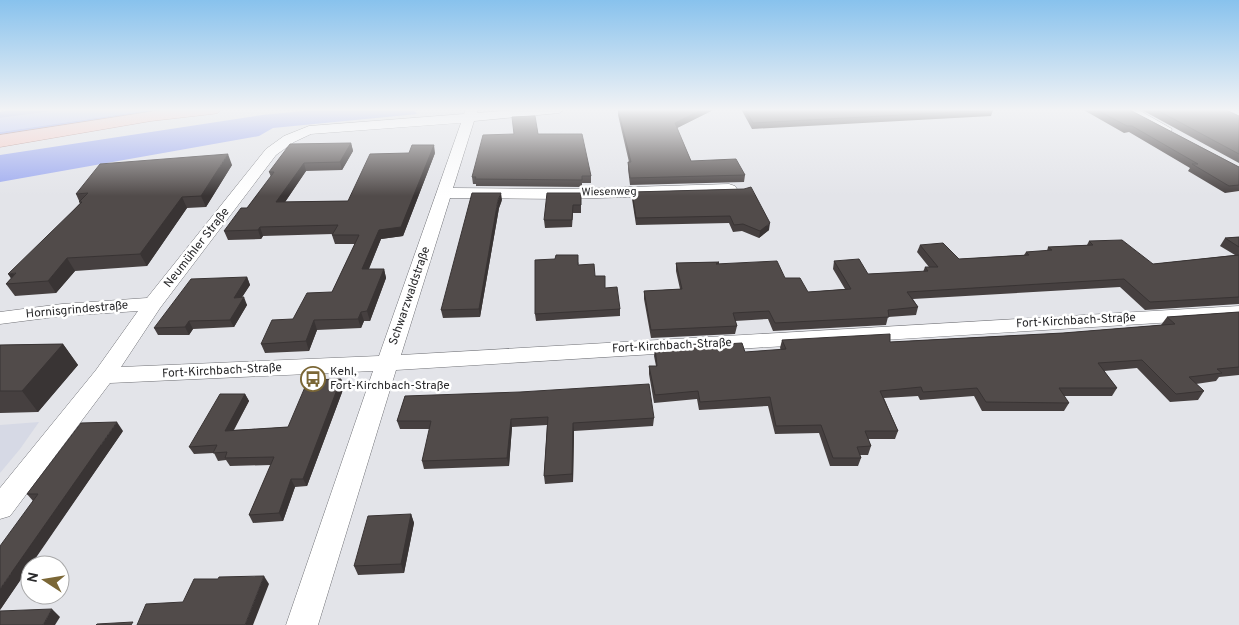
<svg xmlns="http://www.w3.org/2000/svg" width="1239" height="625" font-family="Overpass,sans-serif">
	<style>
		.built { fill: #d6d9e5 }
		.green { fill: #b7c2f9 }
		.forest { fill: #9daaf0 }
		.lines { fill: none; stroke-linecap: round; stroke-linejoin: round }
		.minor-casing { stroke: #707176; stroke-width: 1 }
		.primary-casing { stroke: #aa7c76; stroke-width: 1 }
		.minor { fill: #fff; fill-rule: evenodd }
		.primary { fill: #f6cbc5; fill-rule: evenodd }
		.wall { fill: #464040 }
		.shaded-wall { fill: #393434 }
		.building { fill: #514b4a; stroke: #393434 }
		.labels { text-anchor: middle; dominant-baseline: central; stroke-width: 5; stroke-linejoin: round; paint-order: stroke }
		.far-street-label { font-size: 11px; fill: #29292b; stroke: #fff }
		.street-label { font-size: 12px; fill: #29292b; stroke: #fff }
		.poi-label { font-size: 12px; fill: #29292b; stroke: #fff; text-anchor: start }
	</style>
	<rect width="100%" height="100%" fill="#e3e4e9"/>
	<path class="built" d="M39,422L20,449L0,473V425Z"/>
	<path class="green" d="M69,109H157L0,132V118Z"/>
	<path class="forest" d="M14,109H69L0,118V112Z
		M157,109H188L0,137V132Z
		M324,109H413L417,114L273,128L259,136L0,182V155L262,115Z"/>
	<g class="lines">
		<defs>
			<path id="minor" d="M466,109H478L477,113L523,109H565L559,113L474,121L453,188L565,189L729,184L735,186L737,189L735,192L729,194L565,199L450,198L401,355L1239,306V318L396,370L318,625H286L373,371L110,383L10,516L0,519V488L96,370L138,311L62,316L0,324V312L62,304L147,298L266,149L284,136L309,126L464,114ZM461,123L379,356L121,367L160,308L276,155L294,142L311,134Z
				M1122,109H1137L1172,129L1170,132H1160L1123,112Z"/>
			<path id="primary" d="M168,109H221L218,113L212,114L151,121L0,147V135Z"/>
		</defs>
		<use href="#minor" class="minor-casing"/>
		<use href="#primary" class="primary-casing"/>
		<use href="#minor" class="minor"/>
		<use href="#primary" class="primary"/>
	</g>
	<path class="wall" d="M618,109H713V110L677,128L691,161L745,175L744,182L630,185L628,169V162H629L618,115Z
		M741,109H991L993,110L991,116L752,129Z
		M1082,109H1128L1239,167V191L1225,193L1188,171L1190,168L1129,132L1124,133Z
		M1140,109H1224L1239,116V163Z
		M538,134L591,176V183H582V187L476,186V184H473L472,177Z
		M351,143L353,151L342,170L306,171L285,202L348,201L435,153L403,236L381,239L369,269H384L386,278L370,321H364L361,328L317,330L309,351L265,353L261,344L293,319L332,292L355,244H335L332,235L333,234L263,236L261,239L228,240L224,231L247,208L271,177L269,172Z
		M232,165L206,207L187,208L147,266L75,271L56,293L15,296L6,284L80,203L76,194Z
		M744,189L769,230L759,238L742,231L733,232L729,223L636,225L632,199V192Z
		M581,193V213H573L572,227L545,228L544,220Z
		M502,200L499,208L480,317L443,318L441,310Z
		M1239,237V304L1145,310L1120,287L913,299L918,307L916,315L888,317L886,325L773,331L768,319L735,321L737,326L735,334L651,338L644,299V291L680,289L676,271V263L719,262V264L785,278L808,292L845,289L833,269L834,261L868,274L923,272L925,267H929L917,252L920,245L959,259L1024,255L1026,252L1047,251L1048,247L1087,245L1089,241L1153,264L1235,255L1220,246L1225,238Z
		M579,262L578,265L595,276L605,288L620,309V316L536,321L535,314Z
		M247,277L250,285L242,297L247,305L234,327L193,329L189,335H158L154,328Z
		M1239,312V375L1219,377L1216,381L1196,384L1204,391L1198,400L1170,402L1137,368L1104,371L1117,388L1112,396H1064L1069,403L1064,411H982L974,396L920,400L918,396L884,398L898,431L895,439H868L871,446L868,455H860L861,458L858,466H830L819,433L775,434L768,406L699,410L697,399L654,403L649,374V366H656L654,356L655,348L745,352L781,350L780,348L782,340L890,342L1063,333L1162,325H1161L1167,317Z
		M63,344L78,365L38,412L0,413V345Z
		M341,379L344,387L307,486L295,487L283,521L253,523L249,515L271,465L230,466L226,460L218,461L214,453L194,454L189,447L245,394L249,401L234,430L288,427Z
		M405,396L654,418L653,426L574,431L573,482L545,484L544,476L547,425L512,427L509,466L424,469L422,461L430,429H400L397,421Z
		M123,431L30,565L0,610L33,501L27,494Z
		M411,514L414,523L404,573L358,575L354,566Z"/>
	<path class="shaded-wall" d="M703,109H713V110L675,129V123Z
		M351,143L353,151L342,170L340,162Z
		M434,145L435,153L403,236L381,239L365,278L362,269L379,230Z
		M228,154L232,165L206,207L201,196Z
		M304,163L306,171L279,211L276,202Z
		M501,193L502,200L499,208L480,317L479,309L498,200Z
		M182,197L187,208L147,266L140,254Z
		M770,223L769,230L759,238L760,231Z
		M260,227L263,236L261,239L258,230Z
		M67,258L75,271L56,293L48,281Z
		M384,269L386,278L370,321L367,311Z
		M16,273L14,283L8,274Z
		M247,277L250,285L237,305L234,298Z
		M244,297L247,305L234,327L230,320Z
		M361,312L364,321L361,328L358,319Z
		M314,320L317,330L309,351L306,341Z
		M189,321L193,329L189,335L185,327Z
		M63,344L78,365L38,412L22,391Z
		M341,379L344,387L307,486L303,479Z
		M245,394L249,401L229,438L225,431Z
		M511,419L512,427L509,466L507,458Z
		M117,422L123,431L0,610V589Z
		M573,423L574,431L573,482L572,474Z
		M291,479L295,487L283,521L279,513Z
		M411,514L414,523L404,573L401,564Z
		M264,576L269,584L253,625H245Z
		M52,609L60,617L55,625H43Z"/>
	<path class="building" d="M618,109H703L675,123L691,161L736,159L745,175L630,178L628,162H631Z
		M745,109H991L993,110L753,123Z
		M1095,109H1128L1239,167V185L1229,186L1192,164H1198L1132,126H1127Z
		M1155,109H1224L1239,116V154Z
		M535,116L538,134H582L591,176H582V180L475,179L476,177H472L483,135L514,134L512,117Z
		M351,143L340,162L304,163L276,202L348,201L370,154L409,153L412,145H434L401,227L379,230L362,269H384L367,311L361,312L358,319L314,320L306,341L261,344L272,320L293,319L307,293L332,292L359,235H332L338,225L260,227L258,230L224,231L241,208H247L274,172H269L290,144Z
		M228,154L201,196L182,197L140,254L67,258L48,281L6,284L16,273L8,274L82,202H79L88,193L76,194L100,164Z
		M751,187L770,223L760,231L743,224L734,225L730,216L636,218L632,192L744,189Z
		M472,193H501L498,200L479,309L441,310Z
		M547,193H581V205H573L572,220H544Z
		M1239,237V247L1225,238Z
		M1122,240L1153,264L1239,255V297L1150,302L1124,279L907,292L918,307L888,310L889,317L775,323L769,311L733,313L737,326L651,330L644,291L682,289L676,263L719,262L716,264L777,261L785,278H800L808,292L851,289L834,261L859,259L868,274L928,271L925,267H938L920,245L943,243L959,259L1029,255L1026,252L1052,250L1048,247L1093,245L1089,241Z
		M556,255H578V265L594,264L595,276H605V288L617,287L620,309L535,314V260L555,259Z
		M247,277L234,298L244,297L230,320L189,321L185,327L154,328L191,279Z
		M1239,312V367L1217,369L1222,373L1189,377L1204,391L1176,394L1142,360L1098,363L1117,388H1059L1069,403L986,402L977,388L923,392L921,387L880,391L898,431H865L871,446L857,447L861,458H833L821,425L776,426L770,397L700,402L698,391L655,395L649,366H657L655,348L742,343L745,352L786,349L782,340L890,334V342L1063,333L1175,324L1167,317Z
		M63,344L22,391H0V345Z
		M341,379L303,479H291L279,513L249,515L274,457L225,458L227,452L213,453L217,445L189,447L220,394H245L225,431L288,427L308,380Z
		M649,384L654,418L573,423L572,474L544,476L548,417L511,419L507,458L422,461L431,421H397L405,396L520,392Z
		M117,422L0,589V546L38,494H27L81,423Z
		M411,514L401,564L354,566L368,516Z
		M264,576L245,625H137L146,604L183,602L194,579H218L219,577Z
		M52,609L43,625H0V611Z
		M133,622L131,625H96L97,624Z"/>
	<linearGradient id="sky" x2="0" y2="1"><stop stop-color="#88c2ed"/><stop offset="0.56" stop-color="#f2f3f5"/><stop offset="1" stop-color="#f2f3f5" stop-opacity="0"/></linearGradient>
	<rect width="1239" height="196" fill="url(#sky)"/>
	<defs>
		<symbol id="bus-ring" viewBox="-11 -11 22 22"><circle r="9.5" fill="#fff" stroke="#7b6736" stroke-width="1.5"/><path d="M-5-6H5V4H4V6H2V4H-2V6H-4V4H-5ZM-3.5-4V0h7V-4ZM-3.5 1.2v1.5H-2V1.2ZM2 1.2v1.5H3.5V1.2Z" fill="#7b6736"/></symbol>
	</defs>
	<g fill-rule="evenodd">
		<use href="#bus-ring" x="299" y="365" width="28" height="28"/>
	</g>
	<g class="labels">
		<g class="far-street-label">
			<text transform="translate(609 192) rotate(-1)">Wiesenweg</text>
		</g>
		<g class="street-label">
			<text transform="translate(197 248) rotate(-52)">Neumühler Straße</text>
			<text transform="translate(410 296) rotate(-71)">Schwarzwaldstraße</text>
			<text transform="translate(77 310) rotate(-5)">Hornisgrindestraße</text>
			<text transform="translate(1076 321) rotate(-3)">Fort-Kirchbach-Straße</text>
			<text transform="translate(672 346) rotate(-3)">Fort-Kirchbach-Straße</text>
			<text transform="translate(222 371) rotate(-3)">Fort-Kirchbach-Straße</text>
		</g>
		<g class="poi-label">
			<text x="330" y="372">Kehl,<tspan x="330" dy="14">Fort-Kirchbach-Straße</tspan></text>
		</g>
	</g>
	<g transform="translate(45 580) rotate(282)"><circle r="24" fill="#ffffff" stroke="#a9a9aa"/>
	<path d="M0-4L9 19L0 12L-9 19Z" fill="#7b6736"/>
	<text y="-8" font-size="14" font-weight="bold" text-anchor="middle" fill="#29292b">N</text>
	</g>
</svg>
